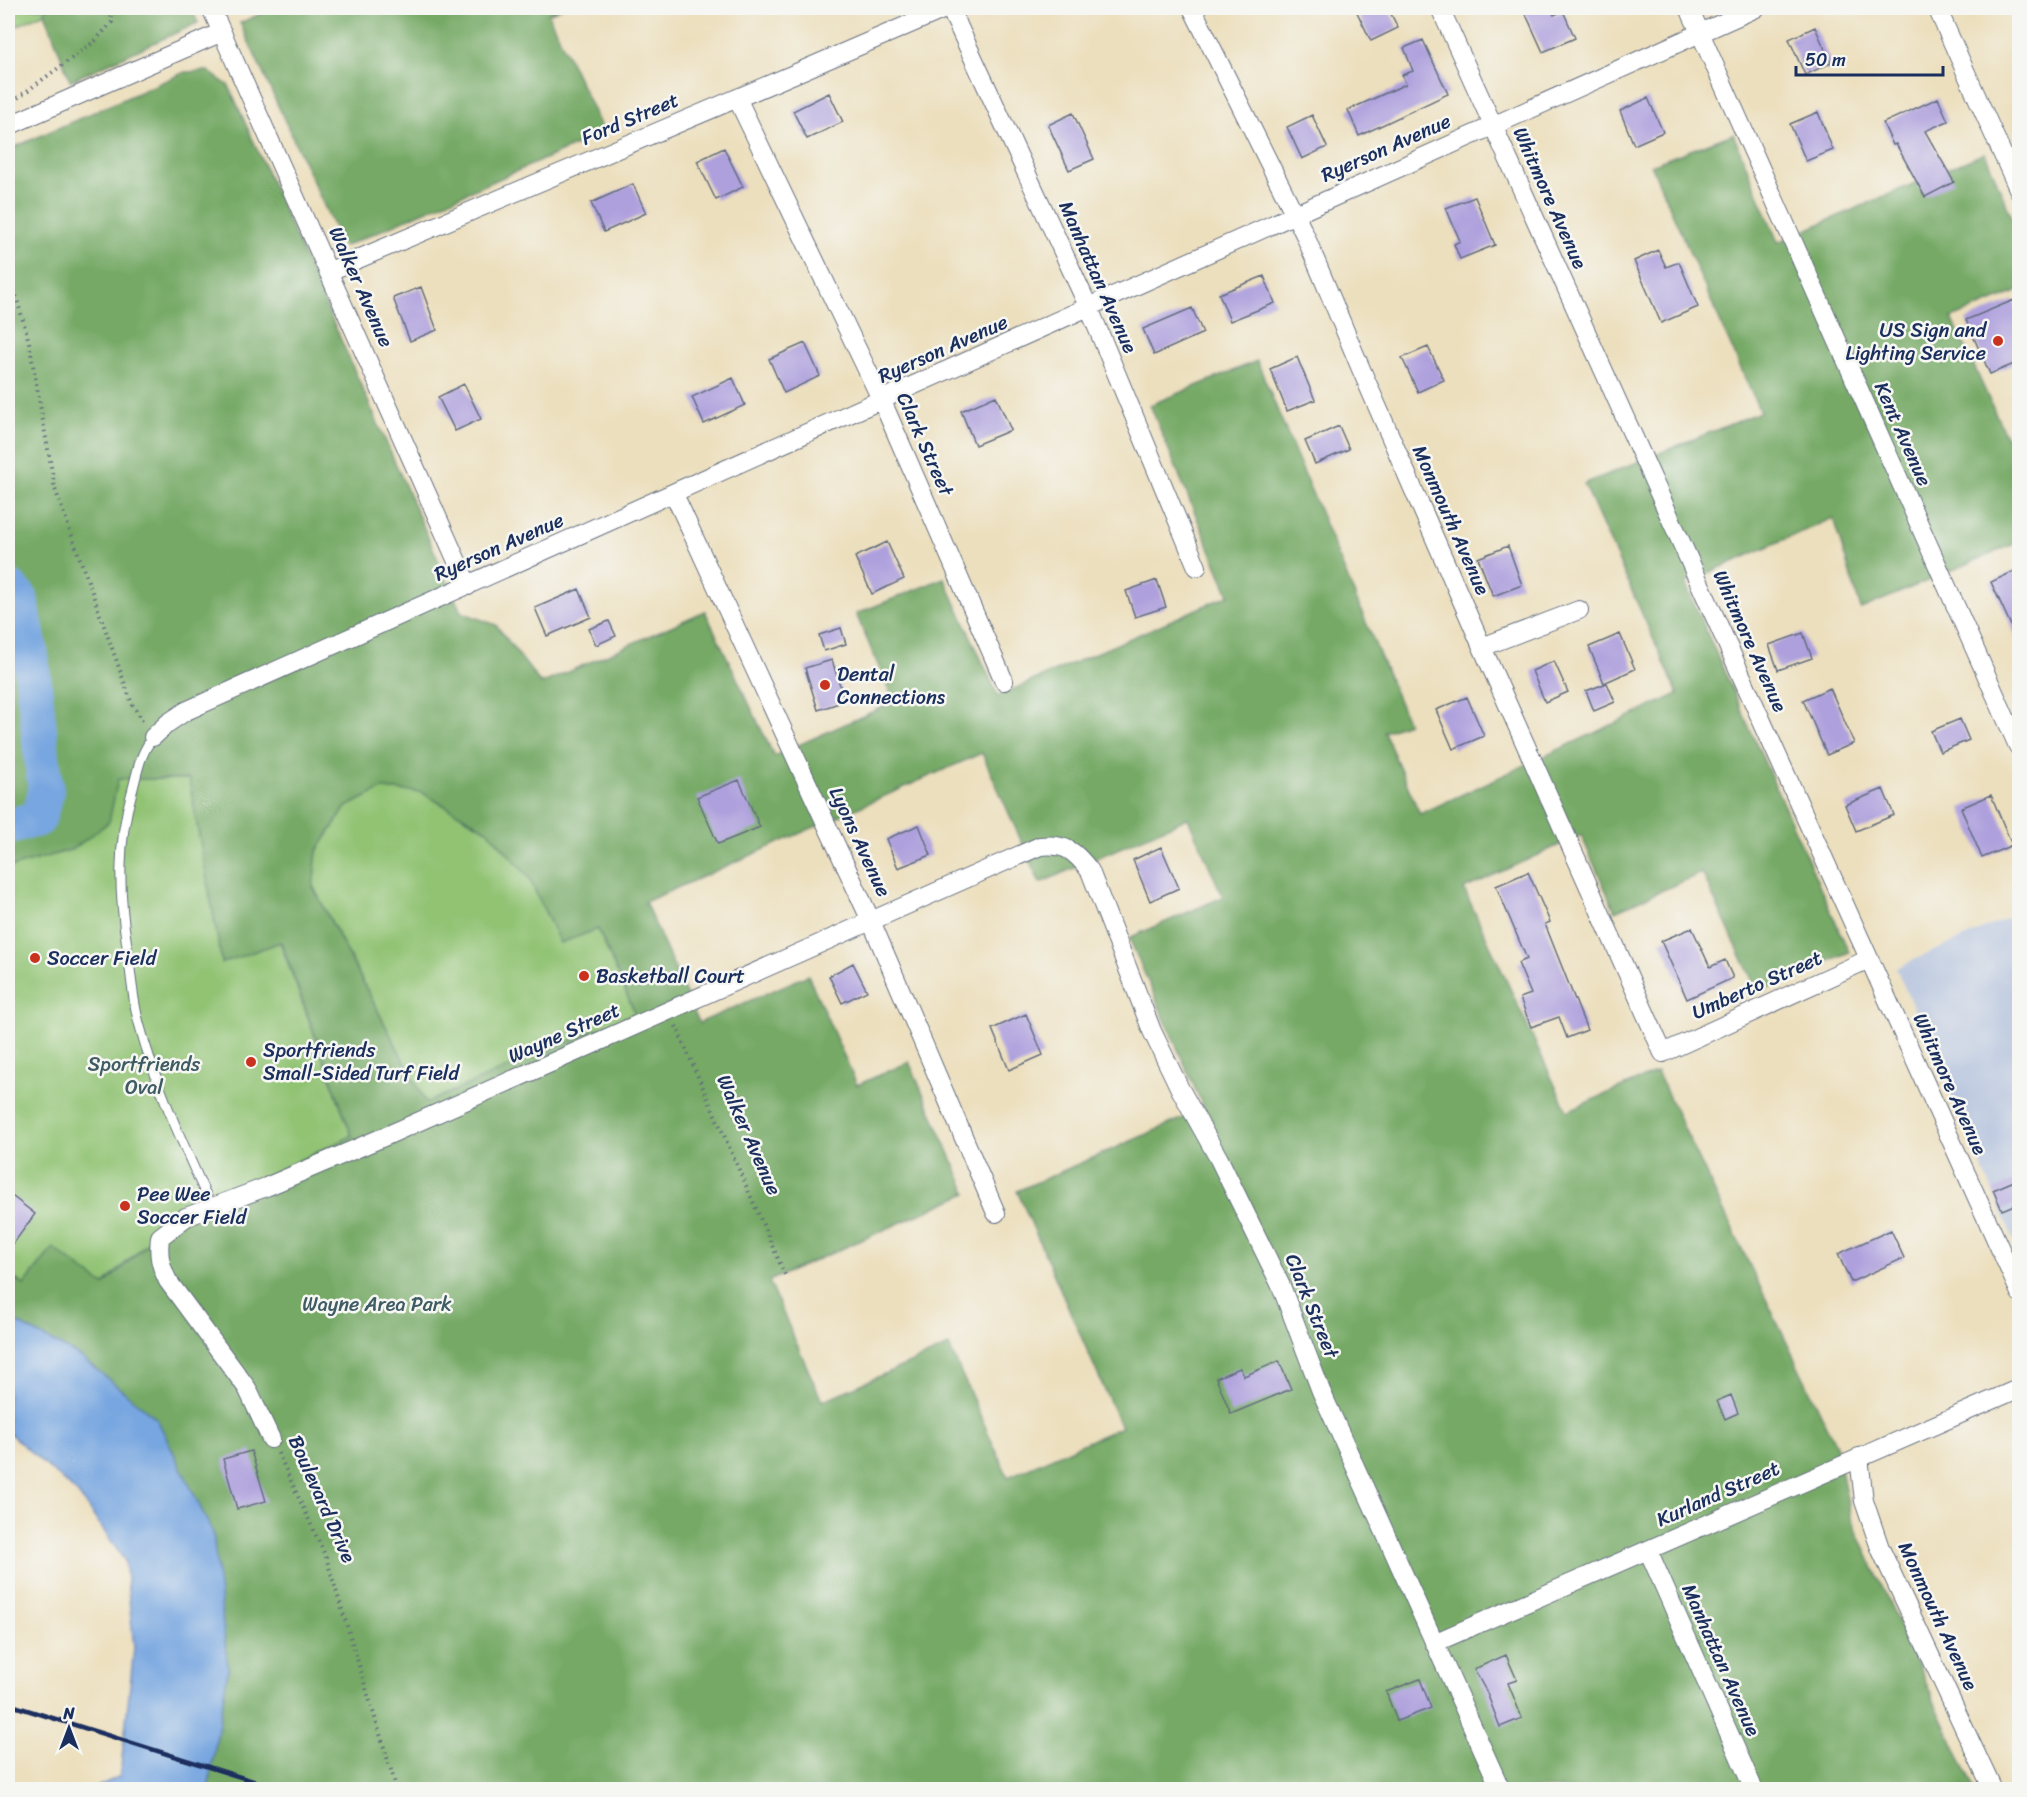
<svg xmlns="http://www.w3.org/2000/svg" width="2027" height="1797" font-family="Sriracha,sans-serif">
	<style>
		.industrial { fill: #b7c5de }
		.green { fill: #91c373; stroke: #567968; stroke-width: 1.5 }
		.forest { fill: #74a965; stroke: #486c62; stroke-width: 1.5; fill-rule: evenodd }
		.water { fill: #77a6e0; stroke: #496a9f; stroke-width: 1.5 }
		.lines { fill: none; stroke-linecap: round; stroke-linejoin: round }
		.river { stroke: #77a6e0; stroke-width: 36 }
		.building { fill: #aea0dd }
		.lane-casing { stroke: #646d7f; stroke-width: 11 }
		.street-casing { stroke: #646d7f; stroke-width: 20 }
		.path { stroke: #646d7f; stroke-width: 4; stroke-dasharray: 1.5 4.5; stroke-linecap: butt }
		.lane { stroke: #fff; stroke-width: 9 }
		.street { stroke: #fff; stroke-width: 18 }
		.rail { stroke: #1b2f5e; stroke-width: 4.5 }
		.poi-dot { fill: #c8321e; stroke: #f6f6f2; stroke-width: 2 }
		.labels { text-anchor: middle; dominant-baseline: central; stroke-width: 5; stroke-linejoin: round; paint-order: stroke }
		.street-label { font-size: 20px; fill: #1b2f5e; stroke: #f6f6f2 }
		.poi-label { font-size: 20px; fill: #1b2f5e; stroke: #f6f6f2; text-anchor: start }
		.park-label { font-size: 20px; fill: #3e5b64; stroke: #f6f6f2 }
	</style>
	<rect width="100%" height="100%" fill="#f6f6f2"/>
	<filter id="ink" filterUnits="userSpaceOnUse"><feTurbulence type="fractalNoise" baseFrequency=".0167" numOctaves="2"/><feDisplacementMap in="SourceGraphic" scale="12" xChannelSelector="R" yChannelSelector="G"/><feConvolveMatrix kernelMatrix="1 2 1 2 8 2 1 2 1" color-interpolation-filters="sRGB"/></filter>
	<filter id="wash" filterUnits="userSpaceOnUse"><feTurbulence type="fractalNoise" baseFrequency=".008" numOctaves="4" result="noise"/><feDisplacementMap in="SourceGraphic" scale="24" xChannelSelector="R" yChannelSelector="G"/><feGaussianBlur stdDeviation="1.35" result="paint"/><feColorMatrix in="noise" values="0 0 0 0 0 0 0 0 0 0 0 0 0 0 0 0 0 1.4 0 .05"/><feComposite in="paint" operator="in"/></filter>
	<g filter="url(#wash)">
		<rect width="100%" height="100%" fill="#ecdfbd"/>
		<path class="industrial" d="M2019,913V1252L1896,968Z"/>
		<path class="green" d="M8,8H47L45,13L8,30Z
			M118,779H189L222,962L280,942L352,1137L268,1175L184,1207L103,1285L53,1248L24,1285L8,1275V868L73,849Z
			M382,789L421,792L487,830L528,876L560,943L598,929L635,1013L426,1103L313,886L317,851L346,807Z"/>
		<path class="forest" d="M47,8H191L198,23L70,81L45,13Z
			M274,8H562L548,14L604,133L343,247L240,23Z
			M208,71L229,86L461,612L496,625L541,684L705,611L774,756L894,702L856,614L944,578L998,696L1229,595L1150,405L1257,361L1408,723L1384,732L1420,814L1678,694L1584,484L1760,412L1651,165L1733,134L1778,242L1985,153L2019,235V291L1952,318L2019,465V542L1861,609L1833,518L1685,583L1849,952L1758,992L1702,873L1615,911L1581,835L1464,889L1567,1111L1657,1072L1836,1445L1851,1518L1974,1789H208L228,1669L81,1357L8,1318V1275L24,1285L53,1248L104,1285L152,1239L161,1226L184,1207L268,1175L352,1136L281,942L222,963L189,779H118L109,822L73,849L8,868V150L185,72ZM982,753L1040,883L1188,818L1223,897L1129,938L1204,1109L1017,1191L1121,1427L1008,1477L949,1346L822,1401L769,1281L967,1193L909,1062L857,1085L808,975L699,1023L645,902ZM382,789L421,792L487,830L528,876L560,943L598,929L635,1013L426,1103L313,887L317,851L346,807Z"/>
		<path class="water" d="M8,1318L81,1357L157,1419L213,1533L228,1669L208,1789H93L120,1776L134,1648L125,1561L78,1494L8,1432Z"/>
		<g class="lines">
			<path class="river" d="M8,586L20,598L30,650L46,792L38,819L8,826"/>
		</g>
		<g id="blocks">
			<path class="building" d="M1355,8H1388L1398,28L1371,41Z
				M1523,8H1550L1554,15L1563,11L1575,38L1543,52Z
				M1815,27L1831,63L1805,75L1789,39Z
				M1423,40L1448,94L1359,136L1348,110L1406,84L1402,75L1413,71L1404,48Z
				M829,93L843,122L807,139L793,111Z
				M1648,98L1663,132L1634,145L1620,111Z
				M1938,98L1948,121L1925,131L1954,182L1925,197L1896,144L1893,145L1883,123Z
				M1818,112L1833,150L1806,161L1790,124Z
				M1073,113L1094,159L1069,170L1048,125Z
				M1312,115L1327,147L1302,159L1287,127Z
				M724,148L743,187L716,200L697,161Z
				M633,184L646,213L604,232L591,203Z
				M1475,197L1495,245L1460,259L1454,244L1460,241L1446,208Z
				M1658,250L1666,267L1679,262L1698,307L1661,323L1634,261Z
				M1264,276L1275,303L1230,321L1219,294Z
				M421,287L437,330L410,341L393,298Z
				M2014,300L2019,313V362L1990,374L1966,320Z
				M1192,308L1203,333L1154,355L1143,329Z
				M805,343L820,376L784,393L769,359Z
				M1428,347L1444,380L1418,392L1402,358Z
				M1297,357L1315,400L1287,411L1270,369Z
				M733,378L745,405L704,424L692,397Z
				M464,384L481,419L455,431L438,397Z
				M996,396L1011,430L975,445L961,411Z
				M1339,426L1349,449L1315,464L1305,441Z
				M887,542L904,579L872,594L855,557Z
				M1508,546L1522,585L1493,596L1478,558Z
				M2019,569V643L1991,582Z
				M1157,580L1166,607L1135,617L1126,591Z
				M579,589L591,617L547,636L535,608Z
				M609,621L616,636L596,645L589,629Z
				M841,628L846,644L824,651L819,635Z
				M1803,633L1812,658L1778,670L1769,645Z
				M1620,634L1635,669L1604,683L1589,647Z
				M832,660L845,701L818,710L805,668Z
				M1554,661L1568,692L1545,702L1532,671Z
				M1607,683L1615,702L1594,711L1586,691Z
				M1830,688L1854,743L1827,755L1803,700Z
				M1467,697L1484,736L1453,749L1436,710Z
				M1960,719L1969,740L1940,752L1931,731Z
				M739,780L760,827L718,844L697,797Z
				M1883,789L1894,815L1856,831L1845,805Z
				M1991,795L2012,845L1982,858L1961,808Z
				M919,825L931,855L898,868L886,839Z
				M1161,847L1179,888L1150,901L1133,860Z
				M1528,872L1550,922L1545,924L1587,1030L1567,1038L1559,1017L1531,1027L1520,998L1531,994L1518,963L1527,959L1496,886Z
				M1692,928L1710,967L1725,960L1733,978L1687,999L1661,941Z
				M853,963L867,991L842,1003L829,976Z
				M1026,1014L1043,1055L1009,1070L992,1029Z
				M2019,1179V1203L2002,1210L1993,1190Z
				M8,1193L35,1214L8,1251Z
				M1891,1230L1904,1258L1851,1282L1838,1254Z
				M1279,1361L1291,1389L1231,1414L1216,1378L1240,1368L1244,1376Z
				M1731,1395L1738,1413L1725,1419L1717,1401Z
				M251,1451L266,1501L237,1509L223,1459Z
				M1506,1655L1517,1680L1508,1683L1522,1718L1500,1727L1487,1693L1474,1669Z
				M1420,1679L1431,1708L1397,1721L1386,1692Z"/>
		</g>
	</g>
	<g filter="url(#ink)">
		<use href="#blocks" fill-opacity="0" stroke="#646d7f" stroke-width="1.5"/>
		<g class="lines">
			<defs>
				<path id="lane" d="M153,737C139,756 138,770 132,792C117,843 119,894 127,946C131,971 132,998 139,1023C156,1087 184,1146 211,1206"/>
				<path id="street" d="M211,8L468,586
					M950,8L1089,308L1197,567
					M1192,8L1304,233L1361,369L1482,647L1663,1053L1869,959
					M1440,8L2020,1293
					M1689,8L2018,746
					M1937,8L2020,193
					M737,98L882,401L1004,681
					M8,126L222,32
					M330,271L794,74L947,8
					M674,494L871,921L996,1213
					M1482,647L1579,610
					M153,737L168,723L186,711L1756,8
					M271,1439L247,1388L168,1281C160,1265 158,1255 160,1237L186,1217L266,1187L386,1136L1040,846C1065,843 1075,851 1090,871L1152,1031L1180,1089L1219,1159L1281,1286L1321,1391L1501,1790
					M1859,1457L1864,1501L1880,1548L1993,1790
					M1648,1550L1754,1790
					M1434,1643L2020,1388"/>
			</defs>
			<use href="#lane" class="lane-casing"/>
			<use href="#street" class="street-casing"/>
			<path class="path" d="M8,105L95,41L112,22L111,8
				M8,267L29,342L55,489L132,704L143,721
				M676,1026L786,1277
				M278,1453L326,1557L397,1790"/>
			<use href="#lane" class="lane"/>
			<use href="#street" class="street"/>
			<path class="rail" d="M8,1704L282,1790"/>
		</g>
	</g>
	<g class="poi-dot">
		<circle cx="1998" cy="341" r="6"/>
		<circle cx="825" cy="685" r="6"/>
		<circle cx="35" cy="958" r="6"/>
		<circle cx="584" cy="976" r="6"/>
		<circle cx="251" cy="1062" r="6"/>
		<circle cx="125" cy="1206" r="6"/>
	</g>
	<g class="labels">
		<g class="street-label">
			<text transform="translate(630 119) rotate(-23)">Ford Street</text>
			<text transform="translate(1386 148) rotate(-24)">Ryerson Avenue</text>
			<text transform="translate(1550 198) rotate(66)">Whitmore Avenue</text>
			<text transform="translate(1098 277) rotate(66)">Manhattan Avenue</text>
			<text transform="translate(361 287) rotate(66)">Walker Avenue</text>
			<text transform="translate(943 349) rotate(-24)">Ryerson Avenue</text>
			<text transform="translate(1903 434) rotate(66)">Kent Avenue</text>
			<text transform="translate(925 444) rotate(66)">Clark Street</text>
			<text transform="translate(1451 520) rotate(66)">Monmouth Avenue</text>
			<text transform="translate(499 547) rotate(-24)">Ryerson Avenue</text>
			<text transform="translate(1750 641) rotate(66)">Whitmore Avenue</text>
			<text transform="translate(860 842) rotate(65)">Lyons Avenue</text>
			<text transform="translate(1757 985) rotate(-24)">Umberto Street</text>
			<text transform="translate(564 1033) rotate(-24)">Wayne Street</text>
			<text transform="translate(1950 1084) rotate(66)">Whitmore Avenue</text>
			<text transform="translate(749 1135) rotate(66)">Walker Avenue</text>
			<text transform="translate(1312 1306) rotate(68)">Clark Street</text>
			<text transform="translate(1718 1494) rotate(-24)">Kurland Street</text>
			<text transform="translate(322 1499) rotate(66)">Boulevard Drive</text>
			<text transform="translate(1938 1616) rotate(65)">Monmouth Avenue</text>
			<text transform="translate(1721 1660) rotate(66)">Manhattan Avenue</text>
		</g>
		<g class="poi-label">
			<text x="1986" y="330" text-anchor="end">US Sign and<tspan x="1986" dy="23">Lighting Service</tspan></text>
			<text x="837" y="674">Dental<tspan x="837" dy="23">Connections</tspan></text>
			<text x="47" y="958">Soccer Field</text>
			<text x="596" y="976">Basketball Court</text>
			<text x="263" y="1050">Sportfriends<tspan x="263" dy="23">Small-Sided Turf Field</tspan></text>
			<text x="137" y="1194">Pee Wee<tspan x="137" dy="23">Soccer Field</tspan></text>
		</g>
		<g class="park-label">
			<text x="144" y="1064">Sportfriends<tspan x="144" dy="23">Oval</tspan></text>
			<text x="377" y="1304">Wayne Area Park</text>
		</g>
	</g>
	<rect width="2027" height="1797" fill="none" stroke="#f6f6f2" stroke-width="30"/>
	<g transform="translate(69 1728)" stroke="#f6f6f2" stroke-width="4.5" paint-order="stroke">
	<path d="M0-4.5L10 22L0 15L-10 22Z" fill="#1b2f5e"/>
	<text y="-9" font-size="16" font-weight="bold" text-anchor="middle" fill="#1b2f5e">N</text>
	</g>
	<path d="M1796 66v9h147v-9" fill="none" stroke="#1b2f5e" stroke-width="3"/>
	<text x="1805" y="66" font-size="18" fill="#1b2f5e" stroke="#f6f6f2" stroke-width="4.5" paint-order="stroke">50 m</text>
</svg>
